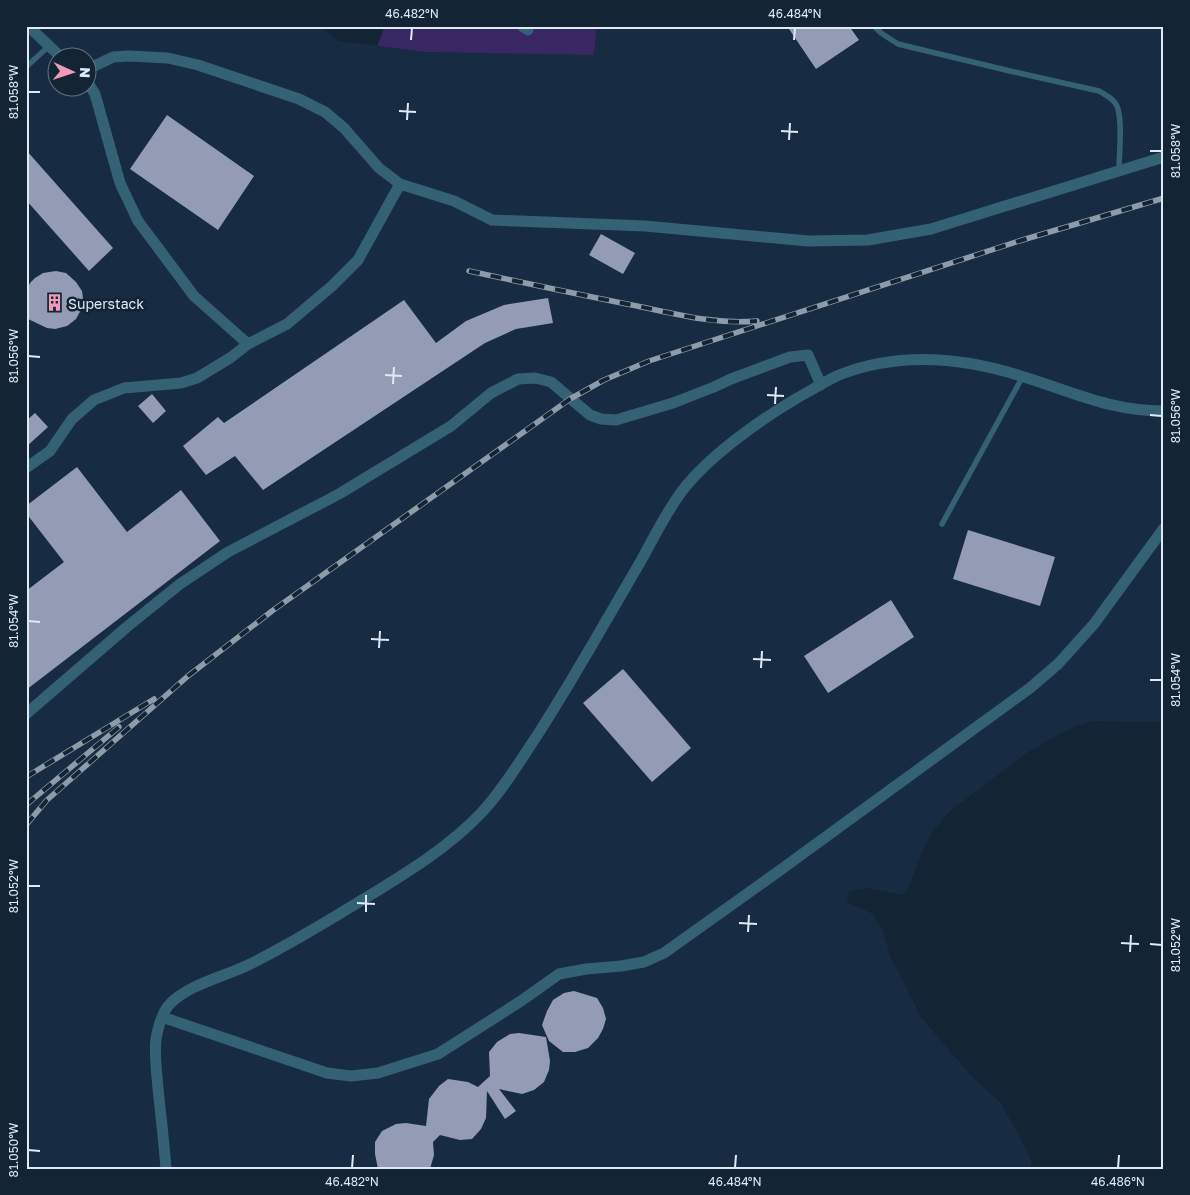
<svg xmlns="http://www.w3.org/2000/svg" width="1190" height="1195" font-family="'Golos Text',sans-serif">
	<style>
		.built { fill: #172c42; fill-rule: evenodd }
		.green { fill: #382763 }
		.building { fill: #949cb5 }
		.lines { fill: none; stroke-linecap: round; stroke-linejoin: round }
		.service { stroke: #356175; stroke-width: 5.5 }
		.minor { stroke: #356175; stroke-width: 11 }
		.rail-casing { stroke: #8e9ba8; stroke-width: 5.5 }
		.rail { stroke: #132434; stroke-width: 4; stroke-dasharray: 11; stroke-linecap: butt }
		.ticks { fill: none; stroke: #dfeaf5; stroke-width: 2 }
		.labels { text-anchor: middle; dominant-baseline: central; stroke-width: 5; stroke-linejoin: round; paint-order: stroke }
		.poi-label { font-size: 14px; fill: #dfeaf5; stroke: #132434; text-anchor: start }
		.neatline { fill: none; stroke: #dfeaf5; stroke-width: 2 }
		.ticks-label { font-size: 12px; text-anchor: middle; fill: #dfeaf5 }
	</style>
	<rect width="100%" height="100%" fill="#132434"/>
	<path class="built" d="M26,26H319L338,41L425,52L594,54L597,26H1164V722L1092,721L1067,730L1025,754L949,812L928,838L908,888L903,895L867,888L849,891L847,902L873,914L883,931L892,962L900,974L921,1017L973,1078L1000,1102L1016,1130L1031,1160V1169H812L797,1167L790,1169H26ZM58,58H88V88H58Z"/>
	<path class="green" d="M385,26H597L594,55L425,52L377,46Z"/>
	<path class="building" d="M787,26H849L859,40L816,69Z
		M167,115L254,176L218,230L130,169Z
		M26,150L113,248L89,271L26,200Z
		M601,234L635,253L623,274L589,255Z
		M56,271L66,273L76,282L82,291L83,298L82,308L76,319L67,326L55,329L47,328L26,318V292L30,283L35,278L43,273Z
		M548,298L553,323L516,329L485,343L263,490L235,456L206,475L183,446L218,417L224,423L404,300L436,343L466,321L504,305Z
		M152,394L166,411L153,423L138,406Z
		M35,413L48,427L26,447V421Z
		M77,467L127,532L181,490L220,541L26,690V591L64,562L26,513V506Z
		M968,530L1055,557L1040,606L953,579Z
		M891,600L914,637L828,693L804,656Z
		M623,669L691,748L652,782L583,703Z
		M574,991L597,998L603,1008L606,1019L603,1029L598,1038L588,1048L575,1052H563L549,1041L542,1025L547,1011L553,1000L564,993Z
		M519,1033L546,1037L550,1061L549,1070L544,1082L534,1090L522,1094L499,1089L516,1111L505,1119L487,1091L486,1118L481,1129L472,1139L460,1140L440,1135L433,1142L434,1155L430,1169H378L375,1154V1142L382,1131L396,1124L406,1123L426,1126L429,1099L439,1086L448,1079L468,1082L478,1087L490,1076L489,1052L497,1042L510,1034Z"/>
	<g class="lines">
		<path class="service" d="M874,26L881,33L898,44L1010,71L1099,91C1106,95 1114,99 1117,106C1123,120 1119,155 1119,170
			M26,67L49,46
			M942,524L1023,376"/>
		<path class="minor" d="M28,26L62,58
			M522,26L528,30
			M88,69L113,57L129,56L168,58L198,65L299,99L325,112L344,128L379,168L400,184L454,201L492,220L645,226L808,241L868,240L931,229L1164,157
			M88,83L95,94L120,183L138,221L194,296L248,344
			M26,468L50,451L72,419L94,400L124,388L181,383L197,378L230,358L248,344L287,324L332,286L358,260L400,184
			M26,714L128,626L180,584L228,552L339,494L451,426L491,393L518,379L535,378L551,382L590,415L601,419L616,420L673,403L714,387L731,379L790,357L808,355L821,385
			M162,1017L327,1073L351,1076L378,1073L438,1054L521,1001L559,974L586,969L621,966L644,962L664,953L779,871L1030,688L1058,664L1094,624L1164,528
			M166,1169C164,1142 161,1116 158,1089C157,1073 154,1055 156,1039C158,1028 162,1013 169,1005C185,986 225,976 246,966C284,948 319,926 354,905C398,878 447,850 483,811C504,788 520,761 538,734C573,680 605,622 638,566C652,541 665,514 682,491C712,452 771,412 813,389C822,384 830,379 839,375C900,351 963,357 1024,377C1073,392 1110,411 1164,411"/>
		<defs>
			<path id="rail" d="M469,271C525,283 581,295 637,306C676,314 717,325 757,321
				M26,777L154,699
				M26,805L119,727
				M26,825L47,800L188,676L272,611L570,399L604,380L649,361L1019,241L1164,198"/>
		</defs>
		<use href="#rail" class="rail-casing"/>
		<use href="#rail" class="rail"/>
	</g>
	<path class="ticks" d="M411,40L412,28M794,40L795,28M28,92H40M399,111L416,112M407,120L408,103M781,131L798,132M789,140L790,123M1150,151H1162M28,356L40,357M385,375L402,376M393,384L394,367M767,395L784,396M775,404L776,387M1150,415L1162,416M28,621L40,622M371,639L389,640M379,648L380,631M753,659L771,660M761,668L762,651M1150,680H1162M28,886H40M357,903L375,904M366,912V895M739,923L757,924M748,932L749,915M1121,943L1139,944M1150,944L1162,945M1130,952L1131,935M28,1150L40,1151M352,1168L353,1155M735,1168L736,1155M1118,1168L1119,1155"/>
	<defs>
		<symbol id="building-bare" viewBox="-9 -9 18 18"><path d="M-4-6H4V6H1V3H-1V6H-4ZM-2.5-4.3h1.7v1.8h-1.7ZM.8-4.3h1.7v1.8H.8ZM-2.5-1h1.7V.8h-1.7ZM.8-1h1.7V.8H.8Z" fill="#ef9ab8" stroke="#132434" stroke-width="2.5" paint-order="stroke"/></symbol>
	</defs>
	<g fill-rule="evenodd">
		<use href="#building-bare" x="42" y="290" width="25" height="25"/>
	</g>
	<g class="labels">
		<g class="poi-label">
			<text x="68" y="303">Superstack</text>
		</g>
	</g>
	<rect width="1190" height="1195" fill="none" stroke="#132434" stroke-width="55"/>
	<g transform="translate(72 72) rotate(93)"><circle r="24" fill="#132434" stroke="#657381"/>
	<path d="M0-4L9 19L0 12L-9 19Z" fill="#ef9ab8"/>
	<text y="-8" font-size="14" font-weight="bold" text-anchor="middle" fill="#dfeaf5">N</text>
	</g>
	<rect x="28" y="28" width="1134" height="1140" class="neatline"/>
	<g class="ticks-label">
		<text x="412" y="18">46.482°N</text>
		<text x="795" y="18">46.484°N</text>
		<text transform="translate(14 92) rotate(-90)" y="4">81.058°W</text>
		<text transform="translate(1176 151) rotate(-90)" y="4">81.058°W</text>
		<text transform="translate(14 356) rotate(-90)" y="4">81.056°W</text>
		<text transform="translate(1176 416) rotate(-90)" y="4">81.056°W</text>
		<text transform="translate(14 621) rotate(-90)" y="4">81.054°W</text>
		<text transform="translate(1176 680) rotate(-90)" y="4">81.054°W</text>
		<text transform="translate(14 886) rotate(-90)" y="4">81.052°W</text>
		<text transform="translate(1176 945) rotate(-90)" y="4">81.052°W</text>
		<text transform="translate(14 1150) rotate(-90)" y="4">81.050°W</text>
		<text x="352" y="1186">46.482°N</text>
		<text x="735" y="1186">46.484°N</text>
		<text x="1118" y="1186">46.486°N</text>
	</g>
</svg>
